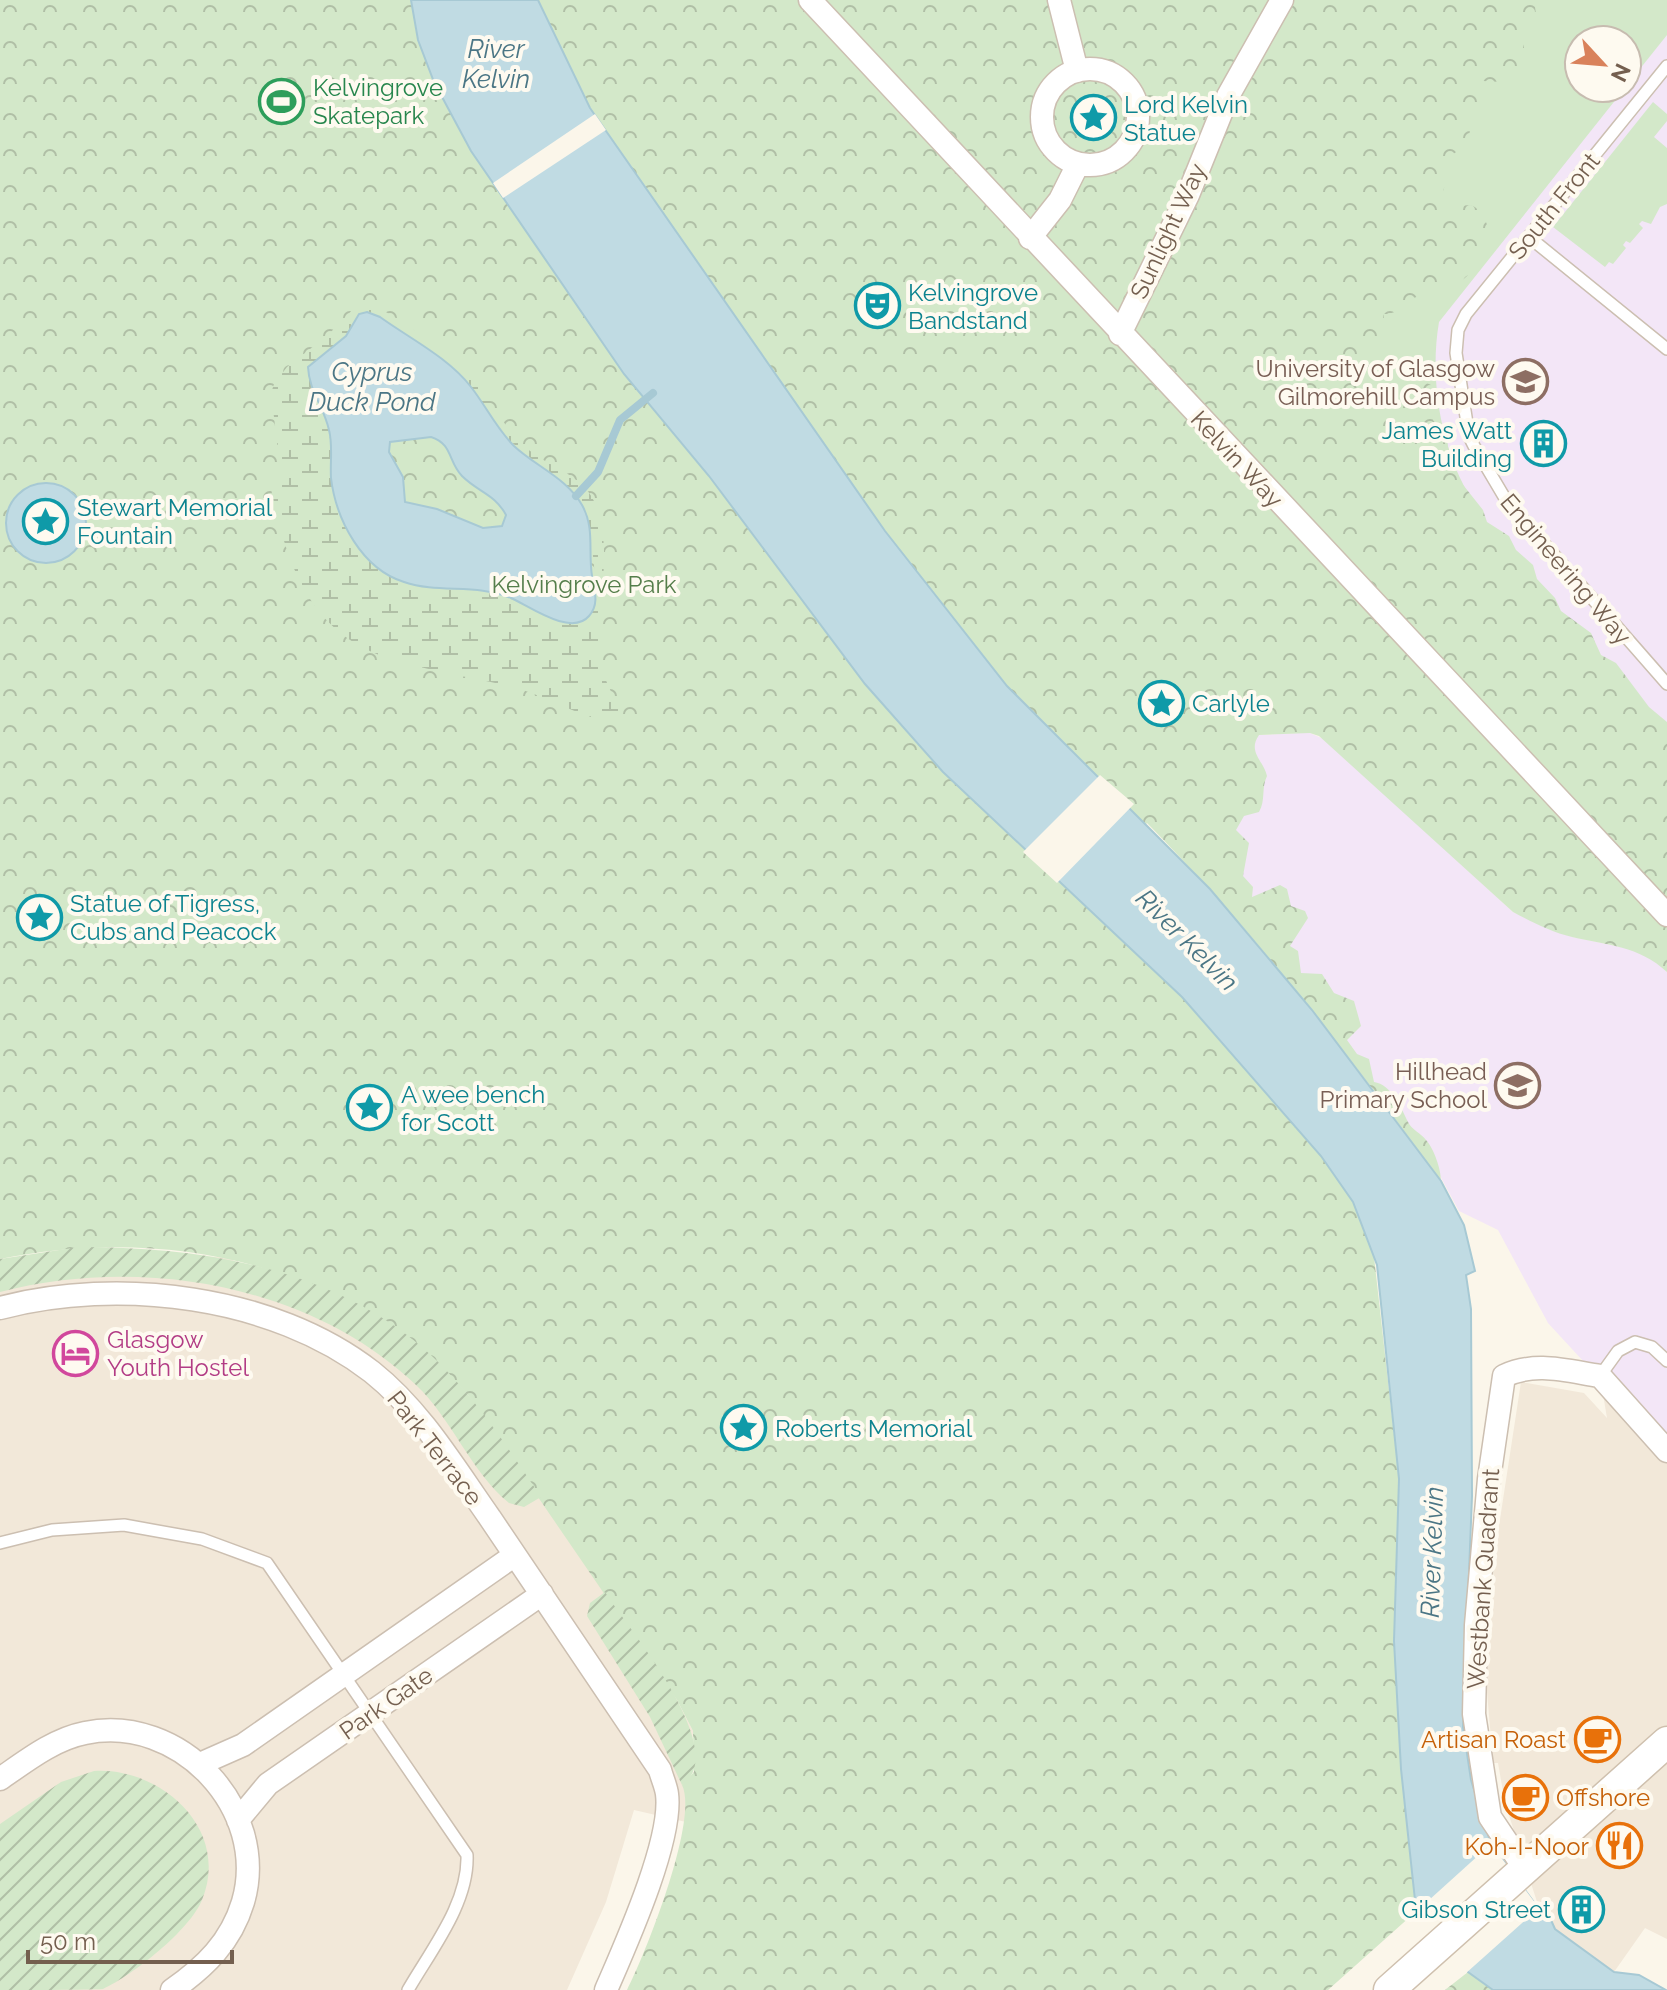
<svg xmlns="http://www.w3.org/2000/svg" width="1667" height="1990" font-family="Raleway,sans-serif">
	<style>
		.residential { fill: #f2e8d9 }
		.education { fill: #f3e6f7; fill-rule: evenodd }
		.grass { fill: #d3e8c9 }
		.forest { fill: url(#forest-crowns) }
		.wetland { fill: url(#wetland-marsh); fill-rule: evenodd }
		.garden { fill: url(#garden-furrows) }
		.water { fill: #c0dbe3; stroke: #a7c9d4; stroke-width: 2; fill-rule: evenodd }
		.pier { fill: #fbf6ea }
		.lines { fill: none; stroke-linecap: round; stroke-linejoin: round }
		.stream { stroke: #a7c9d4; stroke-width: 8 }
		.lane-casing { stroke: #ccbfb1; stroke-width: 14 }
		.street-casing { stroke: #ccbfb1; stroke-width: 25 }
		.secondary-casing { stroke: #cfc0ae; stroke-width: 33 }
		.lane { stroke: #fff; stroke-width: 11 }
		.street { stroke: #fff; stroke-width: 22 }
		.secondary { stroke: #fff; stroke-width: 30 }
		.labels { text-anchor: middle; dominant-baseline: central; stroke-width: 8; stroke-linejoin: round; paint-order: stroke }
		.leisure-label { font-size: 24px; fill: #27864d; stroke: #fefaf0; text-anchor: start }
		.culture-label { font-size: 24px; fill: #0d838f; stroke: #fefaf0; text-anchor: start }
		.street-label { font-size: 24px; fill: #745f4f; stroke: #fefaf0 }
		.education-label { font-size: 24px; fill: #785e54; stroke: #fefaf0; text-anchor: end }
		.park-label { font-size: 24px; fill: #557e4b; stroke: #fefaf0 }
		.hotel-label { font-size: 24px; fill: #b23c85; stroke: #fefaf0; text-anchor: start }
		.food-label { font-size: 24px; fill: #c56008; stroke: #fefaf0; text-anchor: end }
		.water-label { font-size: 26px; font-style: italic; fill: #4b7685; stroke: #fefaf0 }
	</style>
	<defs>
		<pattern id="forest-crowns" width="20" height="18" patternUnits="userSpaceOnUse" patternTransform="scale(2)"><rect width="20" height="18" fill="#d3e8c9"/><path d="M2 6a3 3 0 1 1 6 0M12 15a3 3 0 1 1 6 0" fill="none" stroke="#b0bfa6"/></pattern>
		<pattern id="wetland-marsh" width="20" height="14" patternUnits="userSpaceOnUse" patternTransform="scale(2)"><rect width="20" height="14" fill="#d3e8c9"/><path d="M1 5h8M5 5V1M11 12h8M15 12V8" fill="none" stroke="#b0bfa6"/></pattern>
		<pattern id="garden-furrows" width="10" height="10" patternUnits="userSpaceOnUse" patternTransform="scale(2)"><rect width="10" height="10" fill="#d3e8c9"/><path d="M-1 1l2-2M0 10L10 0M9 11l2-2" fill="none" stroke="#b0bfa6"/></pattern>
	</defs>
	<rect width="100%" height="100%" fill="#fbf6ea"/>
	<path class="residential" d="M228,1257L492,1424L677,1700L693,1731L686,1822L634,1810L606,1902L567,1990H0V1259Z
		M1600,1376L1667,1451V1939L1645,1928L1614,1972L1555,1929L1548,1911L1543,1913L1539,1908L1505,1803L1498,1763H1493L1486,1680L1495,1552L1521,1382L1584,1393L1607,1418Z"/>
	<path class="education" d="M1495,0H1667V753L1456,513L1390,196ZM1579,40H1627V88H1579Z
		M1298,733H1310L1328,741L1513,912L1573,937L1635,950L1653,959L1667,972V1452L1548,1323L1498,1230L1459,1211L1438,1172L1278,968L1198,775L1242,736Z"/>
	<path class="grass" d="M1495,0H1667V35L1627,85V40H1579V88H1625L1439,322C1429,380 1441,450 1472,500L1390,403L1380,362L1390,196Z
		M1653,102L1667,114V121L1654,137L1667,148V204L1660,207L1651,224L1642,221L1639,224L1643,228L1630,243L1626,241L1623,245L1626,248L1613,264L1609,262L1605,267L1553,227Z"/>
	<path class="forest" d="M0,0H1534L1536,14L1523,37L1525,59L1501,82L1483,81L1480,85L1486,105L1479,120L1469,123C1473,141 1461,150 1446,158L1449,173L1443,191L1442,219C1452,216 1458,205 1469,205C1477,206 1484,215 1486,222C1497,247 1468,282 1445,291C1432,296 1422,293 1410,300C1399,307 1398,314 1384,314L1381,362L1431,385L1436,400L1433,420L1447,438L1449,456L1460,481L1483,510L1487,522L1509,536L1516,550L1533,565L1537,579L1555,598L1561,611L1591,633L1601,655L1616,663L1649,707L1667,722V972C1639,946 1607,945 1572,937C1551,932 1532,922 1513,912L1319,736L1310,733L1259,735C1247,752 1264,761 1267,776C1261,788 1266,800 1259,812L1244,816L1236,830L1249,843L1243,876L1253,887L1252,897L1280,885L1287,889L1291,906L1305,911L1308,918L1290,946L1298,951L1301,973L1322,974L1334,993L1354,1001L1361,1026L1347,1040L1357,1054L1369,1059L1374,1082C1391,1084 1402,1109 1408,1122C1411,1129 1422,1134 1426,1140C1434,1149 1441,1169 1441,1181C1349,1056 1256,933 1147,823L1078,896L1182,997L1321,1156L1353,1202L1373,1248L1399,1479L1394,1641L1413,1883L1415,1900L1421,1907L1328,1990H627C646,1953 699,1819 682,1785L694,1772L693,1731L677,1700L468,1395C449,1374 430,1354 407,1336C387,1320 362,1308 338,1297C233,1246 115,1236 0,1259Z
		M1468,1972L1493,1990H1445Z"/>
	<path class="wetland" d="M368,303C401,317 456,358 479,387C494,406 505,428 523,445C548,469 587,473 598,511C613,559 595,609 600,657C602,680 616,697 623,719L619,723C590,722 546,696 516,688C475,677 431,672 391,659C307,633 286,561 270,484L282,482L271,393L274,384L287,367L328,335L356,306ZM373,313L456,371L472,388L504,436L576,496C591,518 602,593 589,616L516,601L486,590L418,586L390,577L373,565L354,540L336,500L329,429L313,395L308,367L346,336L359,314Z"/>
	<path class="garden" d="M79,1247C204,1247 338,1268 433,1357C476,1398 508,1448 541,1497L524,1507L509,1503C471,1472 452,1419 416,1385C308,1283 140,1256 0,1292V1259Z
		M605,1592C627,1627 733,1751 682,1785L650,1717L587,1616L590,1603Z
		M94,1771C161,1767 231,1829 202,1900C190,1930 133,1975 103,1989C89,1990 20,1990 0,1990V1824L61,1782Z"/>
	<path class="water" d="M411,0H538L590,108L885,531L1007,686L1210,889L1312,1010L1441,1181L1464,1225L1475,1271L1466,1275L1471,1309L1472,1496L1463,1727L1471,1780L1491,1844L1542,1913L1547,1911L1555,1929L1614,1972L1639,1975L1666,1990H1493L1468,1972L1415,1900L1401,1769L1394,1641L1399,1479L1377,1265L1353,1202L1321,1156L1182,997L943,772L865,684L709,476L624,374L471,151L434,82L418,40Z
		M367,312L380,317C409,338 449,358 471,387C486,406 496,428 514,446C535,466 567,478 582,505C595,528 588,551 592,576C594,589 600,604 589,616C571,637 529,606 511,598C476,583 439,594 404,582C362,569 336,520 331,478C330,462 333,445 329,430C324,407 309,391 308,367L346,336L359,314ZM431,437C453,444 448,462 462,476C478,492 495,494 506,515L502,526L483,528L437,509L405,502L403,477L389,452L390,442Z
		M6 523a40 40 0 1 1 80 0a40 40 0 1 1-80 0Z"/>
	<path class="pier" d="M595,114L606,130L503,198L493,183Z
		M1100,775L1134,804L1057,883L1023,852Z
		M1491,1844L1539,1908L1465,1974L1418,1910Z"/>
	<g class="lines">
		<path class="stream" d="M576,496L598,472L620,420L653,393"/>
		<defs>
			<path id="lane" d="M1667,66L1466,314L1458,330L1456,353L1469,436L1474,446L1506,500L1667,684
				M1529,237L1667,349
				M1600,1376L1618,1351L1635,1342L1652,1347L1667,1361
				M0,1543L52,1530L124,1525L202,1539L267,1563L467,1855C469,1903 431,1950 408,1990"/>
			<path id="street" d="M810,0L1667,915
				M1059,0L1077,71
				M1042 117a48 48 0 1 1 96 0a48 48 0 1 1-96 0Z
				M1030,238L1060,200L1078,164
				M1120,334L1188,195L1228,96L1282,0
				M0,1308C118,1277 273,1295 372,1372C421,1411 454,1467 490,1518C547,1602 604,1686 660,1770C662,1778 666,1786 667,1794C673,1840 625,1946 606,1990
				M200,1764L243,1745L515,1555
				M0,1779C26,1761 54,1739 85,1733C179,1713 270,1809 243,1902C231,1942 205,1967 172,1990
				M238,1820L268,1784L542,1594
				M1525,1869L1490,1817L1474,1714L1476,1625L1489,1479L1504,1376C1535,1361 1567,1371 1600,1376L1667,1451"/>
			<path id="secondary" d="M1389,1990L1667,1742"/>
		</defs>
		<use href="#lane" class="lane-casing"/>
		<use href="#street" class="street-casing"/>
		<use href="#secondary" class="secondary-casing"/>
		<use href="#lane" class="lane"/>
		<use href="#street" class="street"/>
		<use href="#secondary" class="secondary"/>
	</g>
	<defs>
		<symbol id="stadium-ring" viewBox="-11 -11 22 22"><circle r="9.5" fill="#fefaf0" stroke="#2e9e5b" stroke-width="1.5"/><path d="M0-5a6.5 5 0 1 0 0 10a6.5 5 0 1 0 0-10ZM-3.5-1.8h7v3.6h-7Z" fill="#2e9e5b"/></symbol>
		<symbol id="sight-ring" viewBox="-11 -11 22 22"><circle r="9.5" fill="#fefaf0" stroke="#0f9aa8" stroke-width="1.5"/><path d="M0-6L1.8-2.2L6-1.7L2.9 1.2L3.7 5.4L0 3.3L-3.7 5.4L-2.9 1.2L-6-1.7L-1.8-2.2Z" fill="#0f9aa8"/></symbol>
		<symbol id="theatre-ring" viewBox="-11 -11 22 22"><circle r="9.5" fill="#fefaf0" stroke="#0f9aa8" stroke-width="1.5"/><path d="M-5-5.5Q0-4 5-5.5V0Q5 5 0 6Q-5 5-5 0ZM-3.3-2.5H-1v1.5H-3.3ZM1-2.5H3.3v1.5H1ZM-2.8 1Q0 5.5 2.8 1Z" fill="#0f9aa8"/></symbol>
		<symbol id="university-ring" viewBox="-11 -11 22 22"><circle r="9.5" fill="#fefaf0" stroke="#8d6e63" stroke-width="1.5"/><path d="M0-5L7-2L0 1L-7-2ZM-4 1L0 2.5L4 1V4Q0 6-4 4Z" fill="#8d6e63"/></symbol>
		<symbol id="building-ring" viewBox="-11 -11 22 22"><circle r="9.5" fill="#fefaf0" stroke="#0f9aa8" stroke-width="1.5"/><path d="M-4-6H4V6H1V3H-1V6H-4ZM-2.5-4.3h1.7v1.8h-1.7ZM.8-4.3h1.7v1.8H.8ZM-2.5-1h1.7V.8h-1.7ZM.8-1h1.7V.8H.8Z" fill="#0f9aa8"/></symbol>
		<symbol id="school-ring" viewBox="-11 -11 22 22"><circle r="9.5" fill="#fefaf0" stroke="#8d6e63" stroke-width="1.5"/><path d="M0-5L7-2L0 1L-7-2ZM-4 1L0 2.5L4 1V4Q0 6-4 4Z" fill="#8d6e63"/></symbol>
		<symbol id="hotel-ring" viewBox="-11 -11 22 22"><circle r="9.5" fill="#fefaf0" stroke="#d1479c" stroke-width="1.5"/><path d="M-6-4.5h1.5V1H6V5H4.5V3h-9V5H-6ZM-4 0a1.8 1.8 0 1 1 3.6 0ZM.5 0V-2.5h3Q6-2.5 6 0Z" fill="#d1479c"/></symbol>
		<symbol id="cafe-ring" viewBox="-11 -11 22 22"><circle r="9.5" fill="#fefaf0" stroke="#e8710a" stroke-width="1.5"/><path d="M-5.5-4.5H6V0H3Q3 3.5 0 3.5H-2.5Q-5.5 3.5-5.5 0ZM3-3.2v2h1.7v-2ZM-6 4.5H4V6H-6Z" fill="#e8710a"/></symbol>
		<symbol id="restaurant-ring" viewBox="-11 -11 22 22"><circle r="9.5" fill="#fefaf0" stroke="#e8710a" stroke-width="1.5"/><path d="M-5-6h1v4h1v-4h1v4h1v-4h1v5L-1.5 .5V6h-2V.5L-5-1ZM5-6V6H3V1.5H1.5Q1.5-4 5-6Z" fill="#e8710a"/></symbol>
	</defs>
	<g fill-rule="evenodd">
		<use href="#stadium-ring" x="256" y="76" width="51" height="51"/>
		<use href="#sight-ring" x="1068" y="92" width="51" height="51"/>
		<use href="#theatre-ring" x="852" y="280" width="51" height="51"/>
		<use href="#university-ring" x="1500" y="356" width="51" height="51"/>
		<use href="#building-ring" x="1518" y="418" width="51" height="51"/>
		<use href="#sight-ring" x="20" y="496" width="51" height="51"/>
		<use href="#sight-ring" x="1136" y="678" width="51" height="51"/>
		<use href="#sight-ring" x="14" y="892" width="51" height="51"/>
		<use href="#school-ring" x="1492" y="1060" width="51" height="51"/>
		<use href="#sight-ring" x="344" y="1082" width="51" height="51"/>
		<use href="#hotel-ring" x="50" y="1328" width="51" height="51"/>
		<use href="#sight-ring" x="718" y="1402" width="51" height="51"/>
		<use href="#cafe-ring" x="1572" y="1714" width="51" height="51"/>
		<use href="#cafe-ring" x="1500" y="1772" width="51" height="51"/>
		<use href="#restaurant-ring" x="1594" y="1820" width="51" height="51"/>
		<use href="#building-ring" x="1556" y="1884" width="51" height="51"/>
	</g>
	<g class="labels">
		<g class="leisure-label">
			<text x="313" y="87">Kelvingrove<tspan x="313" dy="28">Skatepark</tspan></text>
		</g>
		<g class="culture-label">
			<text x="1124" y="104">Lord Kelvin<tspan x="1124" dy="28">Statue</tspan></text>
			<text x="908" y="292">Kelvingrove<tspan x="908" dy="28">Bandstand</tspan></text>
			<text x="1512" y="430" text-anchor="end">James Watt<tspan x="1512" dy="28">Building</tspan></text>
			<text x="77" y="507">Stewart Memorial<tspan x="77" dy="28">Fountain</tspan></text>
			<text x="1192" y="703">Carlyle</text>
			<text x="70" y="903">Statue of Tigress,<tspan x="70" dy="28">Cubs and Peacock</tspan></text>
			<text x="401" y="1094">A wee bench<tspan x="401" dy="28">for Scott</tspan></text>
			<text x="775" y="1428">Roberts Memorial</text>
			<text x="1551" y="1909" text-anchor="end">Gibson Street</text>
		</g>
		<g class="street-label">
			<text transform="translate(1554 206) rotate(-51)">South Front</text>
			<text transform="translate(1168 231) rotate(-65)">Sunlight Way</text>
			<text transform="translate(1237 459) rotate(47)">Kelvin Way</text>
			<text transform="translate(1566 569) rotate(50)">Engineering Way</text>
			<text transform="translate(435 1448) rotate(52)">Park Terrace</text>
			<text transform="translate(1483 1579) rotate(-86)">Westbank Quadrant</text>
			<text transform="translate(386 1703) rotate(-35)">Park Gate</text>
		</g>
		<g class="education-label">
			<text x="1495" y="368">University of Glasgow<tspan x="1495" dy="28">Gilmorehill Campus</tspan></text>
			<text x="1487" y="1071">Hillhead<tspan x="1487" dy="28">Primary School</tspan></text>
		</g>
		<g class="park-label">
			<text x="584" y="584">Kelvingrove Park</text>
		</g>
		<g class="hotel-label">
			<text x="107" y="1339">Glasgow<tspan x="107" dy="28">Youth Hostel</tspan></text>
		</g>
		<g class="food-label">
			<text x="1566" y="1739">Artisan Roast</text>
			<text x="1556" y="1797" text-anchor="start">Offshore</text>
			<text x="1589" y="1846">Koh-I-Noor</text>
		</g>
		<g class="water-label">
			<text x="496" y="49">River<tspan x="496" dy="30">Kelvin</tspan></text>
			<text x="372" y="372">Cyprus<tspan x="372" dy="30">Duck Pond</tspan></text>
			<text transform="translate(1187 940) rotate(45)">River Kelvin</text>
			<text transform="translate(1432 1552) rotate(-88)">River Kelvin</text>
		</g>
	</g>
	<g transform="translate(1603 64) rotate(116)"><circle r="38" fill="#fefaf0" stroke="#c7bcb0" stroke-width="2"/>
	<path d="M0-6L14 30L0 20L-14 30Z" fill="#d9825b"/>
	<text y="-12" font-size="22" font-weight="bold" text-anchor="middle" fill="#745f4f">N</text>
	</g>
	<path d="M28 1950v12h204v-12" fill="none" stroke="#745f4f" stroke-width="4"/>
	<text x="40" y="1950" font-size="24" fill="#745f4f" stroke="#fefaf0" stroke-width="6" paint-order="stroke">50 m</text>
</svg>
